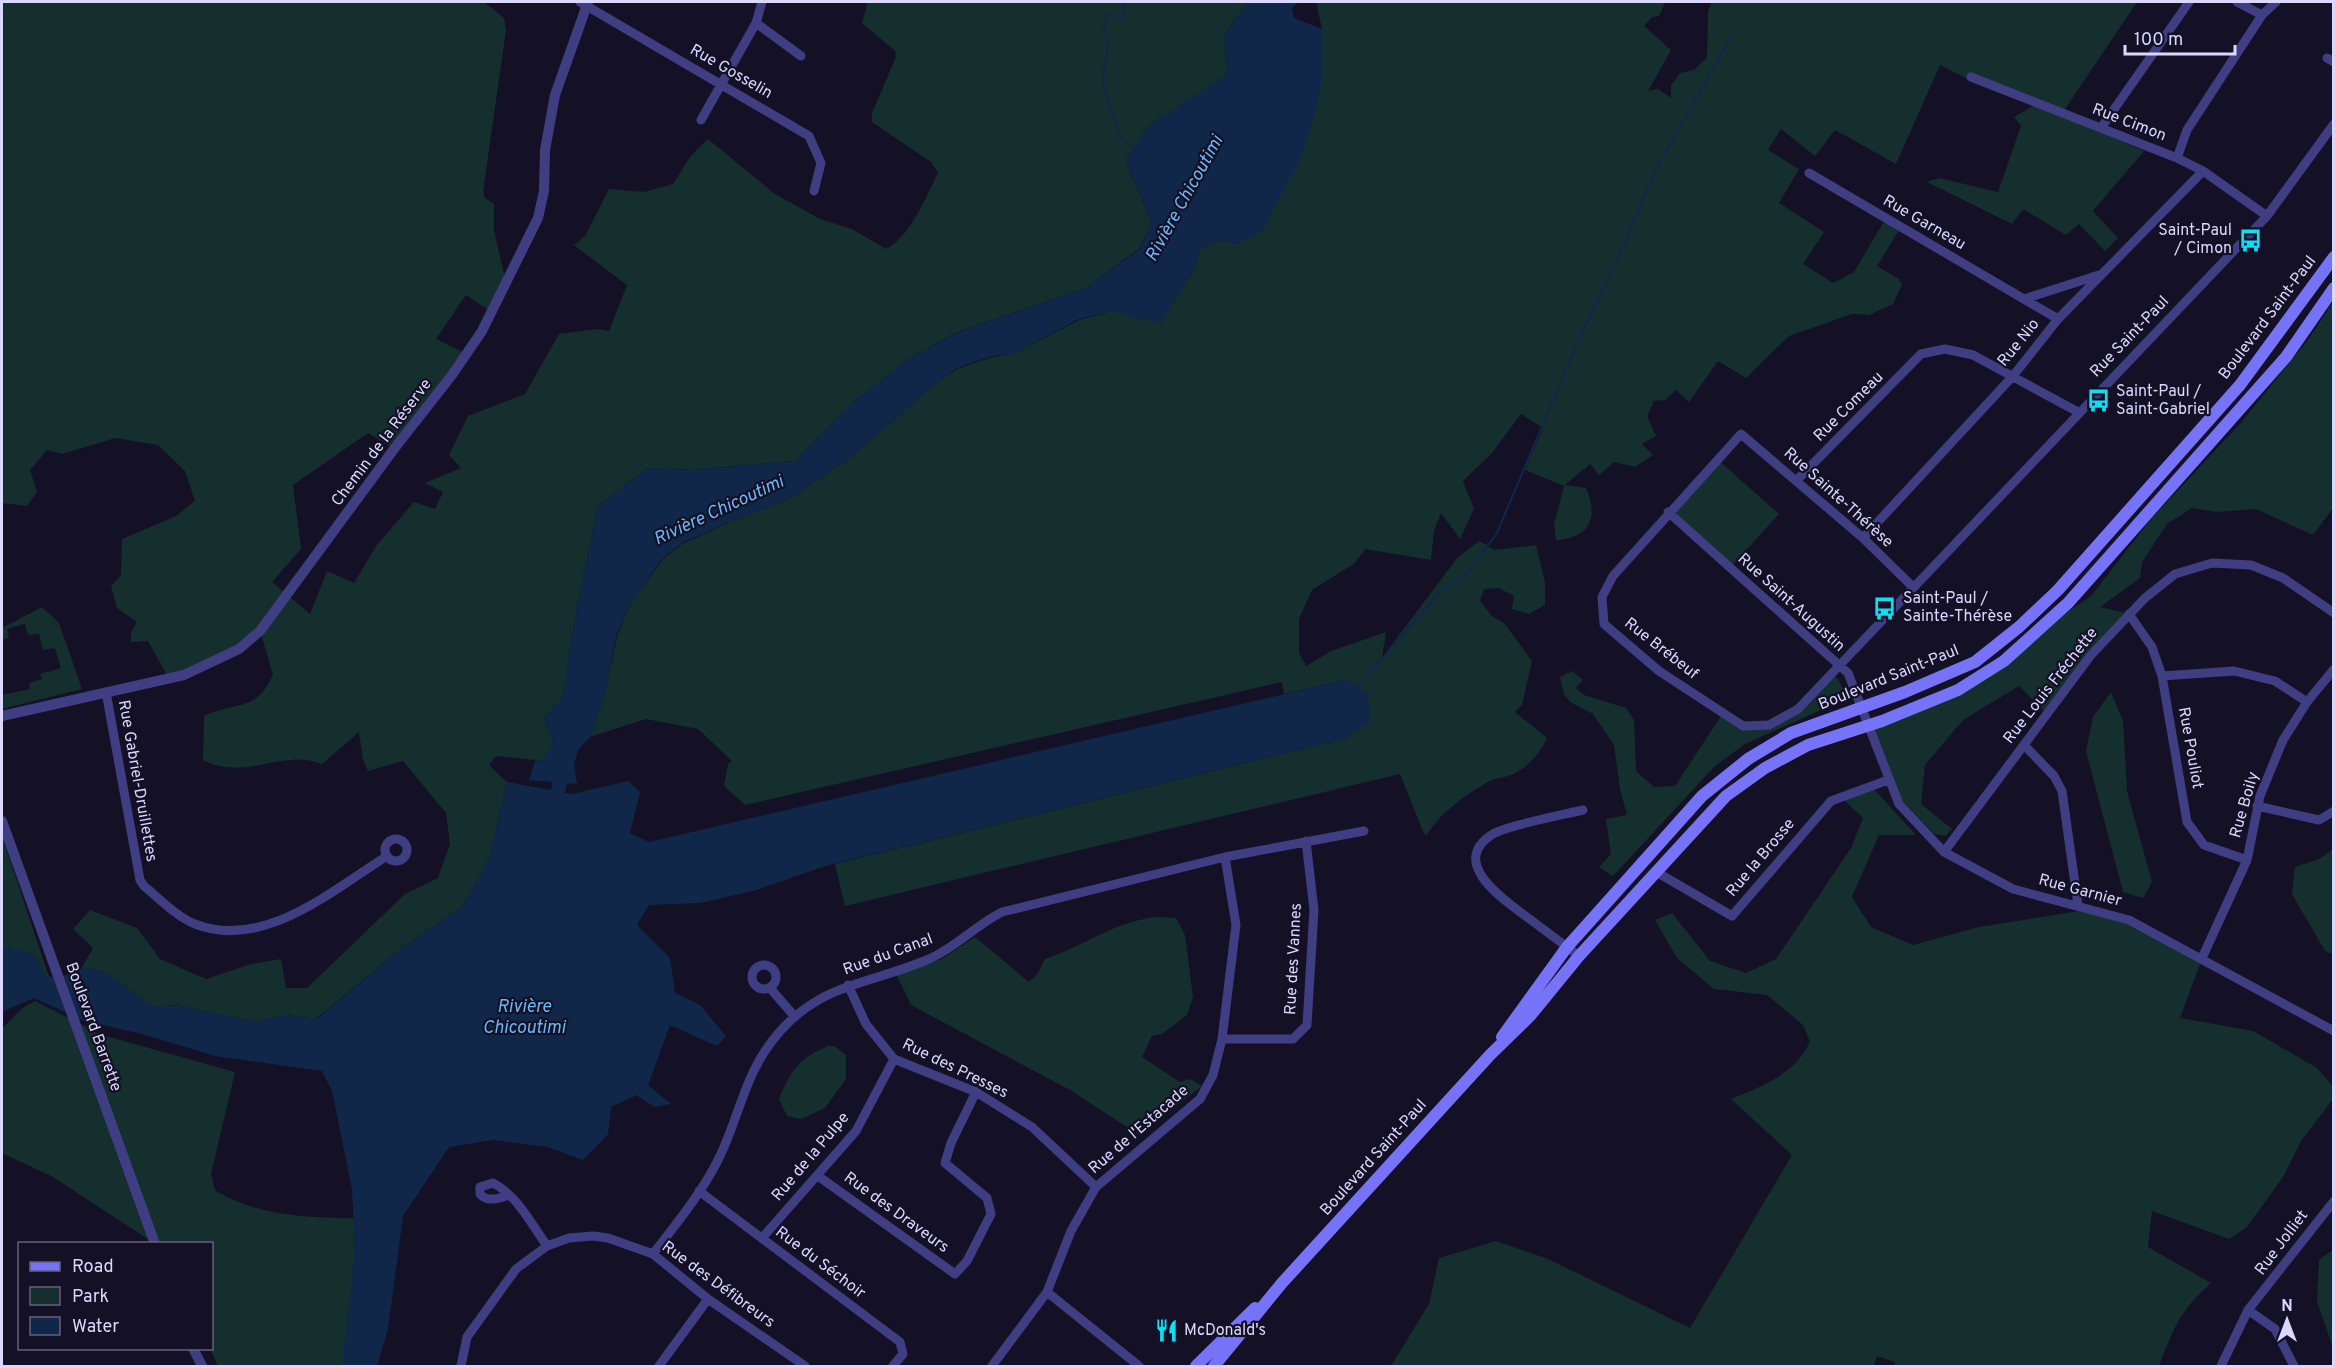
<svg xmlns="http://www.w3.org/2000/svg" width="2335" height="1368" font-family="Overpass,sans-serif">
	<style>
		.green { fill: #142f2e }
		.water { fill: #112749 }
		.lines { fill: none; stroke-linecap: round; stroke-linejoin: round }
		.stream { stroke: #112749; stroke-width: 2 }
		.river { stroke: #112749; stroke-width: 14 }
		.minor { stroke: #403e82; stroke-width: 9 }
		.tertiary { stroke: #403e82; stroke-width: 10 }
		.secondary { stroke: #7673f8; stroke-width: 12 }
		.labels { text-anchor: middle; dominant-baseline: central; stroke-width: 4.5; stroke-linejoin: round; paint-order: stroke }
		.street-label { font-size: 16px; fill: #dbd7fd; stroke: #141126 }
		.poi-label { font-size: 16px; fill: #dbd7fd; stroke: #141126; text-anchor: start }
		.water-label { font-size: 18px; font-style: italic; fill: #6bb7f7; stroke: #141126 }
	</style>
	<rect width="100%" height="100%" fill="#141126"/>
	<path class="green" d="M2,2H484L504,18L506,30L483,192L485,198L494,204V230L506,283L491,312L466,295L436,339L467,354L394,449L368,433L293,485L301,549L272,582L310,614L327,571L354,583L376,546L414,502L435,509L443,492L425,483L461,468L449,455L468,416L525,394L559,334L597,329L609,331L627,285L574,245L585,236L609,189L644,192L673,184L690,157L708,139L775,194L820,219L852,229L886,249C911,236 925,198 938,173L931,162L872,122V113L896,57L895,51L862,23L868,2H1249L1224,34L1228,74L1149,126L1126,161L1149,216L1150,228L1140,248L1086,288L955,333L909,359L851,404L795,461L691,470L647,468L598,506L575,617L563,698L544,718L553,742L544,761L496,756L489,765L507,782L489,860L461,908L404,946L316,1019L287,1015L255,1022L176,1005L152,1007L108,974L82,967L93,948L73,929L90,910L137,928L160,959L206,979L251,964L281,959L286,988H307L405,894L438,878L450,844L446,813L403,761L368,771L363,760L359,732L322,764C282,748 246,782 203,760L204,716C237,701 255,713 273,675L260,631L239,649L168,677L148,641L131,642V632L137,622L117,608L111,586L121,575L122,539L176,516L195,501L185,471L158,445L115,438L62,454L47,450L30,470L37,492L27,506L2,503Z
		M1316,2H1665L1659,16L1652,17L1644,26L1671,50L1648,91L1658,89L1671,98V85L1680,73L1694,70L1707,58L1708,11L1712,2H2137L2061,115L2144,151L2093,211L2118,238L2105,251L2079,224L2066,235L2023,209L2012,224L1927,182L1939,178L1998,192L2021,126L2014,117L2035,105L1969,80L1940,65L1896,164L1835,130L1815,156L1781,129L1768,150L1799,169L1779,203L1824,232L1803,264L1833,283L1854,272L1886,218L1901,227L1877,266L1899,279L1902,285L1893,304L1869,315L1852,314L1789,336L1746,378L1718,361L1689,402L1676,390L1665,400L1654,401L1647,416L1656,436L1642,444L1653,455L1635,467L1614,462L1599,475L1590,464L1565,485L1586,488C1599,518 1590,538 1556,540L1554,525L1564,486L1525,470L1543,428L1521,414L1492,453L1463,481L1474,509L1460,539L1441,513L1434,531L1431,560L1365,549L1355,563L1312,590L1299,619V653L1306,666L1331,651L1386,632L1382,658L1458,557L1479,541L1495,550L1536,545L1545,583V605L1529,614L1512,609L1514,596L1499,588L1484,589L1480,601L1492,616L1504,623L1532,661L1522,705L1515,712L1547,738C1539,755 1526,770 1508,776C1501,778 1492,779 1486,783C1464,796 1440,813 1427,835L1424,834L1400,774L845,906L835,864L1347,738L1367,693L1345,680L1284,694L1282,682L745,805L724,786L728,764L732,761L698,729L646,719L590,737L605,691L618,633L630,604L662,560L682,544L745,515L787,500L851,457L936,383L957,369L992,357L1012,354L1079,320L1112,311L1160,323L1194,269L1201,248L1221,240L1239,244L1322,29Z
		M2333,302V508L2313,535L2256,509L2217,512L2192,508L2167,524L2142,562L2140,578L2100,607L2129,614L2047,714L2019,686L1963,720L1925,765L1921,804L1952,829L1946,836L1934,834L1899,797L1875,730L1877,724L1937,701L2091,596L2151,519L2239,425L2308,340Z
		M1717,459L1779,514L1729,569L1668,514Z
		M42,607L59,623L82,689L2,709V695L30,689L29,683L42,679L40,674L61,668L55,648L43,650L39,634L28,635L25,624L7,629L9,638L2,640V628Z
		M1572,671L1583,680L1576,688L1584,695L1626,708L1634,720L1636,771L1654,787L1675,786L1723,713C1729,717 1736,724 1743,726C1776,736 1812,695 1833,675C1841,679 1844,691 1843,700L1745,744L1715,766L1613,876L1599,867L1611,854L1606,819L1627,815L1620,789L1614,745L1593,714L1570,702L1564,694L1560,677Z
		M2111,692L2123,721L2127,791L2152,882L2143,898L2123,892L2086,751L2093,717Z
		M1872,787L1916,835H1879L1852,897L1871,927L1913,945L1979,927L2079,911L2126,923L2201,961L2180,1018L2253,1031L2317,1068L2333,1087V1099L2301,1141L2283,1177L2247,1227L2229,1239L2152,1211L2148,1247L2211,1283C2178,1313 2175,1326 2159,1366H1895V1362L1877,1356L1874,1366H1391L1429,1304L1439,1258L1496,1241L1548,1259L1690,1328L1792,1155L1731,1099C1761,1087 1797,1073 1810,1041L1803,1025L1767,995L1714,989L1677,958L1655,920L1672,913L1710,961L1746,973L1776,959L1851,848L1863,818L1843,799Z
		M2,836L49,977H46L35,955L2,947Z
		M2333,849V954L2325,951L2292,894L2295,867L2319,859Z
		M1155,917L1176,918L1185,935L1193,997L1187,1015L1162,1034L1152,1036L1142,1057L1180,1082L1190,1079L1202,1086L1139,1135L1070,1090L911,1005L896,974L940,960L975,937L1029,982L1038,973L1045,959C1087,945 1108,924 1155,917Z
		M35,1001L102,1035L235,1072L211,1174L215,1190C254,1215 308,1218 354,1218L355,1256L343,1366H218L210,1349L212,1244L154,1243L53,1177L2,1153V1029L24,1007Z
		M828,1046H834L846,1055V1079L825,1108L801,1119L787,1116L779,1099C792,1069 797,1060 828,1046Z
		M2333,1250V1348L2317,1301L2319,1260Z"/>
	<path class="water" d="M1249,2H1298L1292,8L1294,18L1322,29V79L1317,106L1300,160L1263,229L1239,244L1221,240L1201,248L1194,269L1160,323L1112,311L1079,319L1012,354L992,356L957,368L936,383L851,457L787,500L745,515L682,543L661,560L630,604L617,633L605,691L590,737L578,750L574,765L577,784L529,780L535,761L544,760L553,742L544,718L563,698L575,617L598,506L647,468L691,470L795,461L851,404L909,359L956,333L1086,288L1140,249L1150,228L1149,215L1126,161L1149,126L1228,74L1224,34Z
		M1345,680L1367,693L1371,720L1347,738L825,866L753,891L700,903L649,905L637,925L670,958L675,993L700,1005L726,1036L717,1046L670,1025L648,1085L671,1104L654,1107L636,1095L611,1107L608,1134L583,1160L548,1147L493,1140L449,1147L403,1216L388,1329L377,1366H342L355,1251L352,1189L332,1091L322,1071L215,1056L142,1034L82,1020L34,998L2,1012V947H5L35,955L46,977L66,975L82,967L108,974L152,1007L176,1005L255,1022L287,1015L317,1019L404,946L461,908L489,860L507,782L572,794L628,781L640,792L630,833L649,842Z"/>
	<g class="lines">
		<path class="stream" d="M1125,2L1123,17L1107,15L1104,26L1108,42L1103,82L1119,135L1134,149
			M1358,687L1438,594L1467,574L1497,533L1579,339L1619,257L1654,173L1732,35"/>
		<path class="river" d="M554,808L564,765"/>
		<path class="minor" d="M580,2L809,136L821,163L814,191
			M2237,2L2262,15
			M756,23L801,56
			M2327,58L2334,62
			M1971,77L2177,158L2203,171L2267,216
			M701,120L756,23L762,2
			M2101,128L2189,2
			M2177,158L2187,130L2262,15L2276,2
			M1809,173L2058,319
			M2024,299L2099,275
			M1797,480L1921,354L1945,349L1973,355L2078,412
			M1668,512L1848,673L1899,804L1944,852L2013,889L2129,920L2334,1031
			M1863,538L2013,376L2058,319L2203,171
			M1913,587L1863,538L1741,434L1613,576L1602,597L1604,624L1659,671L1743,726L1769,725L1798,709L2267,216L2334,124
			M2129,614L2152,647L2162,676L2187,822L2204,845L2247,860
			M2162,676L2234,671L2275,681L2307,702
			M106,692L140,880L144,886C160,899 177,917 195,924C263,951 333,890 387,856
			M2024,745L2054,776L2062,791L2078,905
			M2257,806L2319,820L2334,811
			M385 850a11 11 0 1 1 22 0a11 11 0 1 1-22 0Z
			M1944,852L2091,655L2145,598L2175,574L2212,563L2251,565L2283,578L2334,613
			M1658,873L1732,916L1831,801L1888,780
			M1579,956C1563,944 1547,932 1531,920C1507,902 1446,863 1493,834C1509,825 1562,815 1583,810
			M2202,958L2247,860L2260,796L2283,740L2307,702L2334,669
			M752 977a12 12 0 1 1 24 0a12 12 0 1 1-24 0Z
			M848,985L866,1024L894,1059L976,1092L1032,1127L1096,1187
			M770,988L795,1017
			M1222,1039H1293L1307,1025L1314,910L1306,841
			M818,1176L955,1274L967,1261L991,1214L987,1198L945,1163L951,1143L976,1092
			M699,1191L900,1342L903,1354L893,1366
			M509,1195C500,1198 488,1203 480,1194V1187L493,1183C517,1195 532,1225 547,1246
			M762,1238L856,1131L894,1059
			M653,1254C676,1224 701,1194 718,1160C736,1125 743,1084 765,1051C810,983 864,987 929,959C956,947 976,925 1002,912L1225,857L1364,831
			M1047,1292L1139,1366
			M2248,1310L2275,1329L2294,1366
			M461,1366L467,1337L516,1269L547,1246L569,1238L593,1236L608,1238L653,1254L708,1299L805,1366
			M659,1366L708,1299
			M992,1366L1047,1292L1071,1231L1096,1187L1200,1099L1213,1075L1222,1039L1236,925L1225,857
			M2221,1366L2248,1310L2334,1201"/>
		<path class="tertiary" d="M2,716L184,675L239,649L260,631L394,449L452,375L482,331L538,218L544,191L545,150L555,95L588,2
			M2,821L155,1244
			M193,1348L202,1366"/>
		<path class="secondary" d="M1502,1037L1567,947L1702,796L1748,759L1791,733L1905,692L1975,662L2019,627L2058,590L2240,385L2334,257
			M1196,1366L1255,1308
			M1214,1366L1282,1283L1490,1055L1530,1016L1579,956L1726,796L1765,768L1808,745L1882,721L1958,690L2004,661L2068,603L2286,357L2334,288"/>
	</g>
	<defs>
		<symbol id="bus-bare" viewBox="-9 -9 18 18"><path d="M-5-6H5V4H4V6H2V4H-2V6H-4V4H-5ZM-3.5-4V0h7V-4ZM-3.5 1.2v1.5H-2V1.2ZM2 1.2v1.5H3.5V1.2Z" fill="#0eddf2" stroke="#141126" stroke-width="2.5" paint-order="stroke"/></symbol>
		<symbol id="restaurant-bare" viewBox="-9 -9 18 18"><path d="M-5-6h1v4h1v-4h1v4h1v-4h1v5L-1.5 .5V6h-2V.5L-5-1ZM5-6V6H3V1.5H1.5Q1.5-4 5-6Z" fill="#0eddf2" stroke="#141126" stroke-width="2.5" paint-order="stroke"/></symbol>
	</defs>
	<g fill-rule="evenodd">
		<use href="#bus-bare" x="2234" y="224" width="33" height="33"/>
		<use href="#bus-bare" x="2082" y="384" width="33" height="33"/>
		<use href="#bus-bare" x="1868" y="592" width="33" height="33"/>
		<use href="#restaurant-bare" x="1150" y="1314" width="33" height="33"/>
	</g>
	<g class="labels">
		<g class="street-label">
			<text transform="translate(731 72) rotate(30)">Rue Gosselin</text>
			<text transform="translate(2129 123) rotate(21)">Rue Cimon</text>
			<text transform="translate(1924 223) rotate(30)">Rue Garneau</text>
			<text transform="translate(2268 318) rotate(-53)">Boulevard Saint-Paul</text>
			<text transform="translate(2130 337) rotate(-46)">Rue Saint-Paul</text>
			<text transform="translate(2019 343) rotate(-51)">Rue Nio</text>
			<text transform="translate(1849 407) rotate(-45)">Rue Comeau</text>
			<text transform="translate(382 443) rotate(-53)">Chemin de la Réserve</text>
			<text transform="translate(1838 498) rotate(42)">Rue Sainte-Thérèse</text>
			<text transform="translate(1791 603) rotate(42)">Rue Saint-Augustin</text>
			<text transform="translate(1661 649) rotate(38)">Rue Brébeuf</text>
			<text transform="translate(1889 678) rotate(-22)">Boulevard Saint-Paul</text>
			<text transform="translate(2051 686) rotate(-52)">Rue Louis Fréchette</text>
			<text transform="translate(2190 748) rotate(80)">Rue Pouliot</text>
			<text transform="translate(137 781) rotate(80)">Rue Gabriel-Druillettes</text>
			<text transform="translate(2245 805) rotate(-74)">Rue Boily</text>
			<text transform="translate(1761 858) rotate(-50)">Rue la Brosse</text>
			<text transform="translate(2080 891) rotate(15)">Rue Garnier</text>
			<text transform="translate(888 955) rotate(-20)">Rue du Canal</text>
			<text transform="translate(1294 959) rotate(-87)">Rue des Vannes</text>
			<text transform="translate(93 1027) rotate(70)">Boulevard Barrette</text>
			<text transform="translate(955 1069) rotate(26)">Rue des Presses</text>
			<text transform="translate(1139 1130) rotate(-41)">Rue de l'Estacade</text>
			<text transform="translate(811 1157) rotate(-50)">Rue de la Pulpe</text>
			<text transform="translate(1374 1158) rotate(-48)">Boulevard Saint-Paul</text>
			<text transform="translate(896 1213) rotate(36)">Rue des Draveurs</text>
			<text transform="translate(2282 1243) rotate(-53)">Rue Jolliet</text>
			<text transform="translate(820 1263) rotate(37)">Rue du Séchoir</text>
			<text transform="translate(718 1285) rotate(36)">Rue des Défibreurs</text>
		</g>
		<g class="poi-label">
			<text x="2232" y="231" text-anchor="end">Saint-Paul<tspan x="2232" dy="18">/ Cimon</tspan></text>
			<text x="2116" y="392">Saint-Paul /<tspan x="2116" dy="18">Saint-Gabriel</tspan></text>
			<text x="1903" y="599">Saint-Paul /<tspan x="1903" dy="18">Sainte-Thérèse</tspan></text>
			<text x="1184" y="1331">McDonald's</text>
		</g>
		<g class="water-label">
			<text transform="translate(1185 199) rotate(-61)">Rivière Chicoutimi</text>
			<text transform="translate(719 511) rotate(-25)">Rivière Chicoutimi</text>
			<text x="524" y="1007">Rivière<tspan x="524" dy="21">Chicoutimi</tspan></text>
		</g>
	</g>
	<rect width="2335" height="1368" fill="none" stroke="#dbd7fd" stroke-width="6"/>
	<rect x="18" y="1242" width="195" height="108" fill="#141126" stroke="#64607c" stroke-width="1.5"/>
	<rect x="30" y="1262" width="30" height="9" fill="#7673f8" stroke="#64607c" stroke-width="1.5"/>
	<text x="72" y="1272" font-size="18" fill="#dbd7fd">Road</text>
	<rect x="30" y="1287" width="30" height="18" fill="#142f2e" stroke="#64607c" stroke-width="1.5"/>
	<text x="72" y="1302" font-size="18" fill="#dbd7fd">Park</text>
	<rect x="30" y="1317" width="30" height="18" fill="#112749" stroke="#64607c" stroke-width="1.5"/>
	<text x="72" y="1332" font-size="18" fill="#dbd7fd">Water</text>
	<g transform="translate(2287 1320)" stroke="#141126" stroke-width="4.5" paint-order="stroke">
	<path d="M0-4.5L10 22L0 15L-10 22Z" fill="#dbd7fd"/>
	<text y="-9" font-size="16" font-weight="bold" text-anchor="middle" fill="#dbd7fd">N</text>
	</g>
	<path d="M2125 45v9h110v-9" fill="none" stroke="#dbd7fd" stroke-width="3"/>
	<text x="2134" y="45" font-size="18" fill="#dbd7fd" stroke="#141126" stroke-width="4.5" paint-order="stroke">100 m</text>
</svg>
